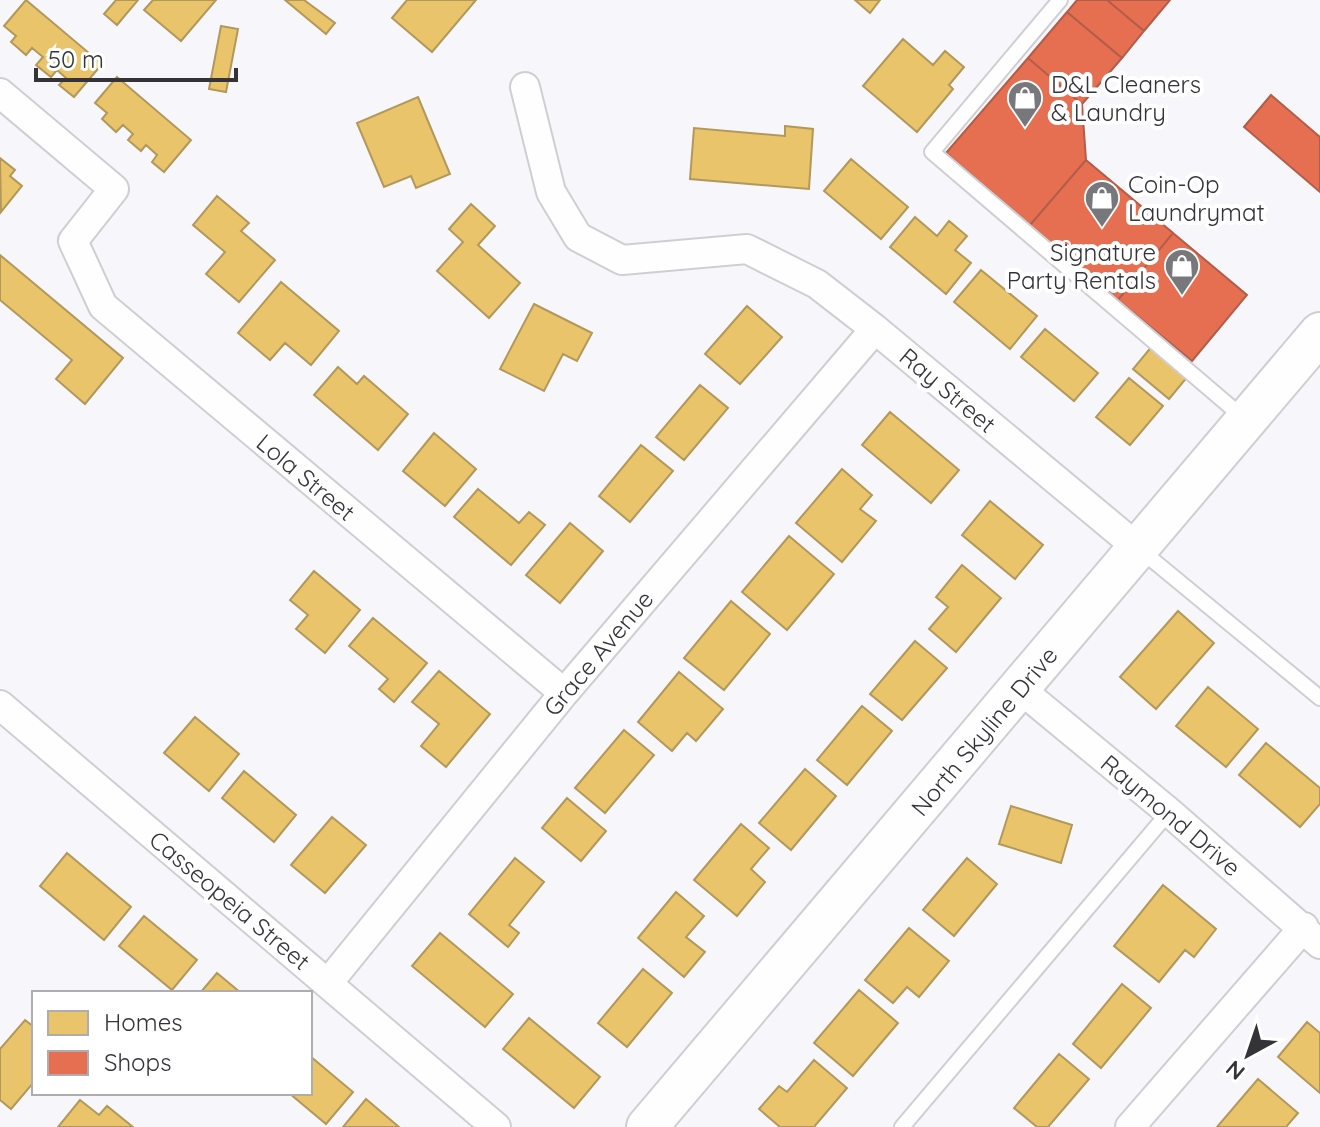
<svg xmlns="http://www.w3.org/2000/svg" width="1320" height="1127" font-family="Quicksand,sans-serif">
	<style>
		.homes { fill: #e9c46a; stroke: #b2985b; stroke-width: 2 }
		.shops { fill: #e76f51; stroke: #b15d4a; stroke-width: 2 }
		.lines { fill: none; stroke-linecap: round; stroke-linejoin: round }
		.lane-casing { stroke: #cfcfd3; stroke-width: 18 }
		.street-casing { stroke: #cfcfd3; stroke-width: 32 }
		.secondary-casing { stroke: #cfcfd3; stroke-width: 44 }
		.lane { stroke: #fefefe; stroke-width: 14 }
		.street { stroke: #fefefe; stroke-width: 28 }
		.secondary { stroke: #fefefe; stroke-width: 40 }
		.labels { text-anchor: middle; dominant-baseline: central; stroke-width: 8; stroke-linejoin: round; paint-order: stroke }
		.poi-label { font-size: 24px; fill: #333338; stroke: #fff; text-anchor: start }
		.street-label { font-size: 24px; fill: #333338; stroke: #fff }
	</style>
	<rect width="100%" height="100%" fill="#f7f7fb"/>
	<path class="homes" d="M26,0L102,64L74,97L59,85L66,78L57,70L51,77L36,65L43,57L32,48L26,55L11,42L16,36L4,26Z
		M116,0H138L117,25L104,14Z
		M153,0H216L181,41L144,10Z
		M285,0H304L335,23L326,34Z
		M407,0H476L432,52L392,18Z
		M855,0H880L870,13Z
		M221,26L238,29L226,92L209,89Z
		M903,39L933,65L945,51L964,67L949,85L953,89L917,132L863,86Z
		M117,77L191,140L164,172L152,162L157,155L146,145L141,151L128,140L133,134L123,125L116,132L102,119L107,113L95,103Z
		M418,97L450,174L416,188L411,176L384,187L357,123Z
		M785,126L813,129L809,189L690,179L694,128L785,136Z
		M0,158L15,170L10,176L22,186L1,212Z
		M851,159L908,207L881,239L824,191Z
		M217,196L249,223L241,231L275,260L239,302L206,274L225,252L193,225Z
		M471,204L495,226L478,245L520,283L489,318L437,271L463,242L449,229Z
		M915,217L937,236L949,221L967,236L955,250L971,263L946,294L890,247Z
		M0,255L123,358L85,404L56,379L72,360L0,300Z
		M981,270L1037,316L1010,349L954,302Z
		M281,282L339,331L311,365L285,343L270,360L238,333Z
		M534,304L592,333L577,361L563,354L544,391L500,369Z
		M747,306L782,337L740,384L705,354Z
		M1045,329L1098,373L1074,401L1021,357Z
		M1153,345L1189,375L1169,399L1133,369Z
		M338,367L357,384L364,376L408,414L378,450L314,395Z
		M1129,378L1163,406L1130,445L1096,417Z
		M700,385L728,408L684,460L656,437Z
		M890,412L959,470L931,503L862,445Z
		M434,433L476,469L445,506L403,471Z
		M641,445L673,471L630,522L599,496Z
		M842,469L872,495L860,509L876,521L842,562L796,523Z
		M478,489L519,523L529,512L545,525L511,565L454,517Z
		M990,501L1043,545L1015,579L962,535Z
		M570,523L603,551L560,603L526,575Z
		M789,536L834,574L787,630L742,592Z
		M962,565L1001,598L956,652L929,629L948,607L936,597Z
		M314,571L360,610L325,653L296,629L308,615L290,600Z
		M731,601L770,634L724,690L684,658Z
		M1178,611L1214,643L1156,709L1120,677Z
		M373,618L427,663L394,702L379,689L388,679L349,646Z
		M915,641L947,668L902,720L870,694Z
		M439,671L490,714L446,767L421,746L439,724L412,702Z
		M679,672L723,709L696,741L687,733L672,751L638,722Z
		M1208,687L1258,729L1226,767L1176,726Z
		M862,706L892,731L847,785L817,760Z
		M195,717L239,754L209,791L164,753Z
		M624,730L654,755L605,813L575,788Z
		M1266,743L1320,788V804L1300,827L1239,775Z
		M805,769L836,796L791,850L759,823Z
		M244,771L296,815L274,842L222,798Z
		M567,798L606,831L581,861L542,828Z
		M1011,806L1072,825L1061,863L999,844Z
		M332,817L366,845L325,893L291,865Z
		M741,824L769,848L751,869L765,882L737,916L694,880Z
		M67,853L131,907L104,940L40,886Z
		M515,858L544,882L509,925L519,933L508,947L469,914Z
		M967,858L997,884L954,936L923,910Z
		M1163,885L1216,929L1194,957L1185,950L1159,982L1114,946Z
		M676,892L704,916L686,937L705,952L684,977L638,938Z
		M144,916L197,960L172,990L119,946Z
		M909,928L949,961L919,997L907,987L893,1003L865,980Z
		M440,933L513,994L485,1027L412,966Z
		M643,969L672,993L627,1047L598,1023Z
		M217,973L241,993H200Z
		M1122,984L1151,1008L1101,1068L1073,1044Z
		M859,990L898,1023L853,1076L814,1043Z
		M529,1018L600,1077L574,1108L503,1049Z
		M25,1020L34,1027V1082L11,1109L0,1100V1049Z
		M1307,1022L1320,1033V1093L1278,1057Z
		M1059,1054L1089,1079L1048,1127H1037L1014,1108Z
		M310,1056L353,1092L326,1124L289,1093H310Z
		M814,1060L847,1088L814,1127H780L759,1109L779,1086L787,1092Z
		M1258,1079L1298,1113L1286,1127H1217Z
		M366,1099L399,1127H343Z
		M80,1100L99,1115L107,1106L133,1127H58Z"/>
	<path class="shops" d="M1077,0H1107L1144,31L1122,58L1067,12Z
		M1107,0H1170L1144,31Z
		M1067,12L1122,58L1082,104L1028,58Z
		M1028,58L1082,104L1086,160L1030,225L946,153Z
		M1271,95L1320,137V192L1244,127Z
		M1086,160L1173,233L1118,300L1030,225Z
		M1173,233L1247,295L1192,361L1118,300Z"/>
	<g class="lines">
		<defs>
			<path id="lane" d="M1060,0L932,152L1246,420
				M1138,548L1320,698
				M902,1127L1169,812"/>
			<path id="street" d="M525,87L551,192L578,237L622,260L747,249L817,284L875,329L1138,548
				M0,93L114,189L73,241L103,306L564,693
				M1020,689L1169,812L1320,944
				M0,705L496,1127
				M328,983L564,693L875,329
				M1130,1127L1304,927"/>
			<path id="secondary" d="M647,1127L1320,333"/>
		</defs>
		<use href="#lane" class="lane-casing"/>
		<use href="#street" class="street-casing"/>
		<use href="#secondary" class="secondary-casing"/>
		<use href="#lane" class="lane"/>
		<use href="#street" class="street"/>
		<use href="#secondary" class="secondary"/>
	</g>
	<defs>
		<symbol id="shop-pin" viewBox="-11 -11 22 30"><path d="M0 17L-7.5 6A9.5 9.5 0 1 1 7.5 6Z" fill="#78787c" stroke="#fff"/><path d="M-5-2.5h2.3a2.7 3.5 0 0 1 5.4 0H5L5.5 6h-11ZM-1.5-2.5h3a1.5 2.3 0 0 0-3 0Z" fill="#fff"/></symbol>
	</defs>
	<g fill-rule="evenodd">
		<use href="#shop-pin" x="1005" y="78" width="40" height="54"/>
		<use href="#shop-pin" x="1082" y="178" width="40" height="54"/>
		<use href="#shop-pin" x="1162" y="246" width="40" height="54"/>
	</g>
	<g class="labels">
		<g class="poi-label">
			<text x="1051" y="84">D&amp;L Cleaners<tspan x="1051" dy="28">&amp; Laundry</tspan></text>
			<text x="1128" y="184">Coin-Op<tspan x="1128" dy="28">Laundrymat</tspan></text>
			<text x="1156" y="252" text-anchor="end">Signature<tspan x="1156" dy="28">Party Rentals</tspan></text>
		</g>
		<g class="street-label">
			<text transform="translate(948 390) rotate(40)">Ray Street</text>
			<text transform="translate(306 477) rotate(40)">Lola Street</text>
			<text transform="translate(598 653) rotate(-50)">Grace Avenue</text>
			<text transform="translate(984 731) rotate(-50)">North Skyline Drive</text>
			<text transform="translate(1171 815) rotate(40)">Raymond Drive</text>
			<text transform="translate(230 900) rotate(40)">Casseopeia Street</text>
		</g>
	</g>
	<rect x="32" y="991" width="280" height="104" fill="#ffffff" stroke="#adadaf" stroke-width="2"/>
	<rect x="48" y="1011" width="40" height="24" fill="#e9c46a" stroke="#adadaf" stroke-width="2"/>
	<text x="104" y="1031" font-size="24" fill="#333338">Homes</text>
	<rect x="48" y="1051" width="40" height="24" fill="#e76f51" stroke="#adadaf" stroke-width="2"/>
	<text x="104" y="1071" font-size="24" fill="#333338">Shops</text>
	<g transform="translate(1248 1055) rotate(220)" stroke="#ffffff" stroke-width="6" paint-order="stroke">
	<path d="M0-6L14 30L0 20L-14 30Z" fill="#333338"/>
	<text y="-12" font-size="22" font-weight="bold" text-anchor="middle" fill="#333338">N</text>
	</g>
	<path d="M36 68v12h200v-12" fill="none" stroke="#333338" stroke-width="4"/>
	<text x="48" y="68" font-size="24" fill="#333338" stroke="#ffffff" stroke-width="6" paint-order="stroke">50 m</text>
</svg>
